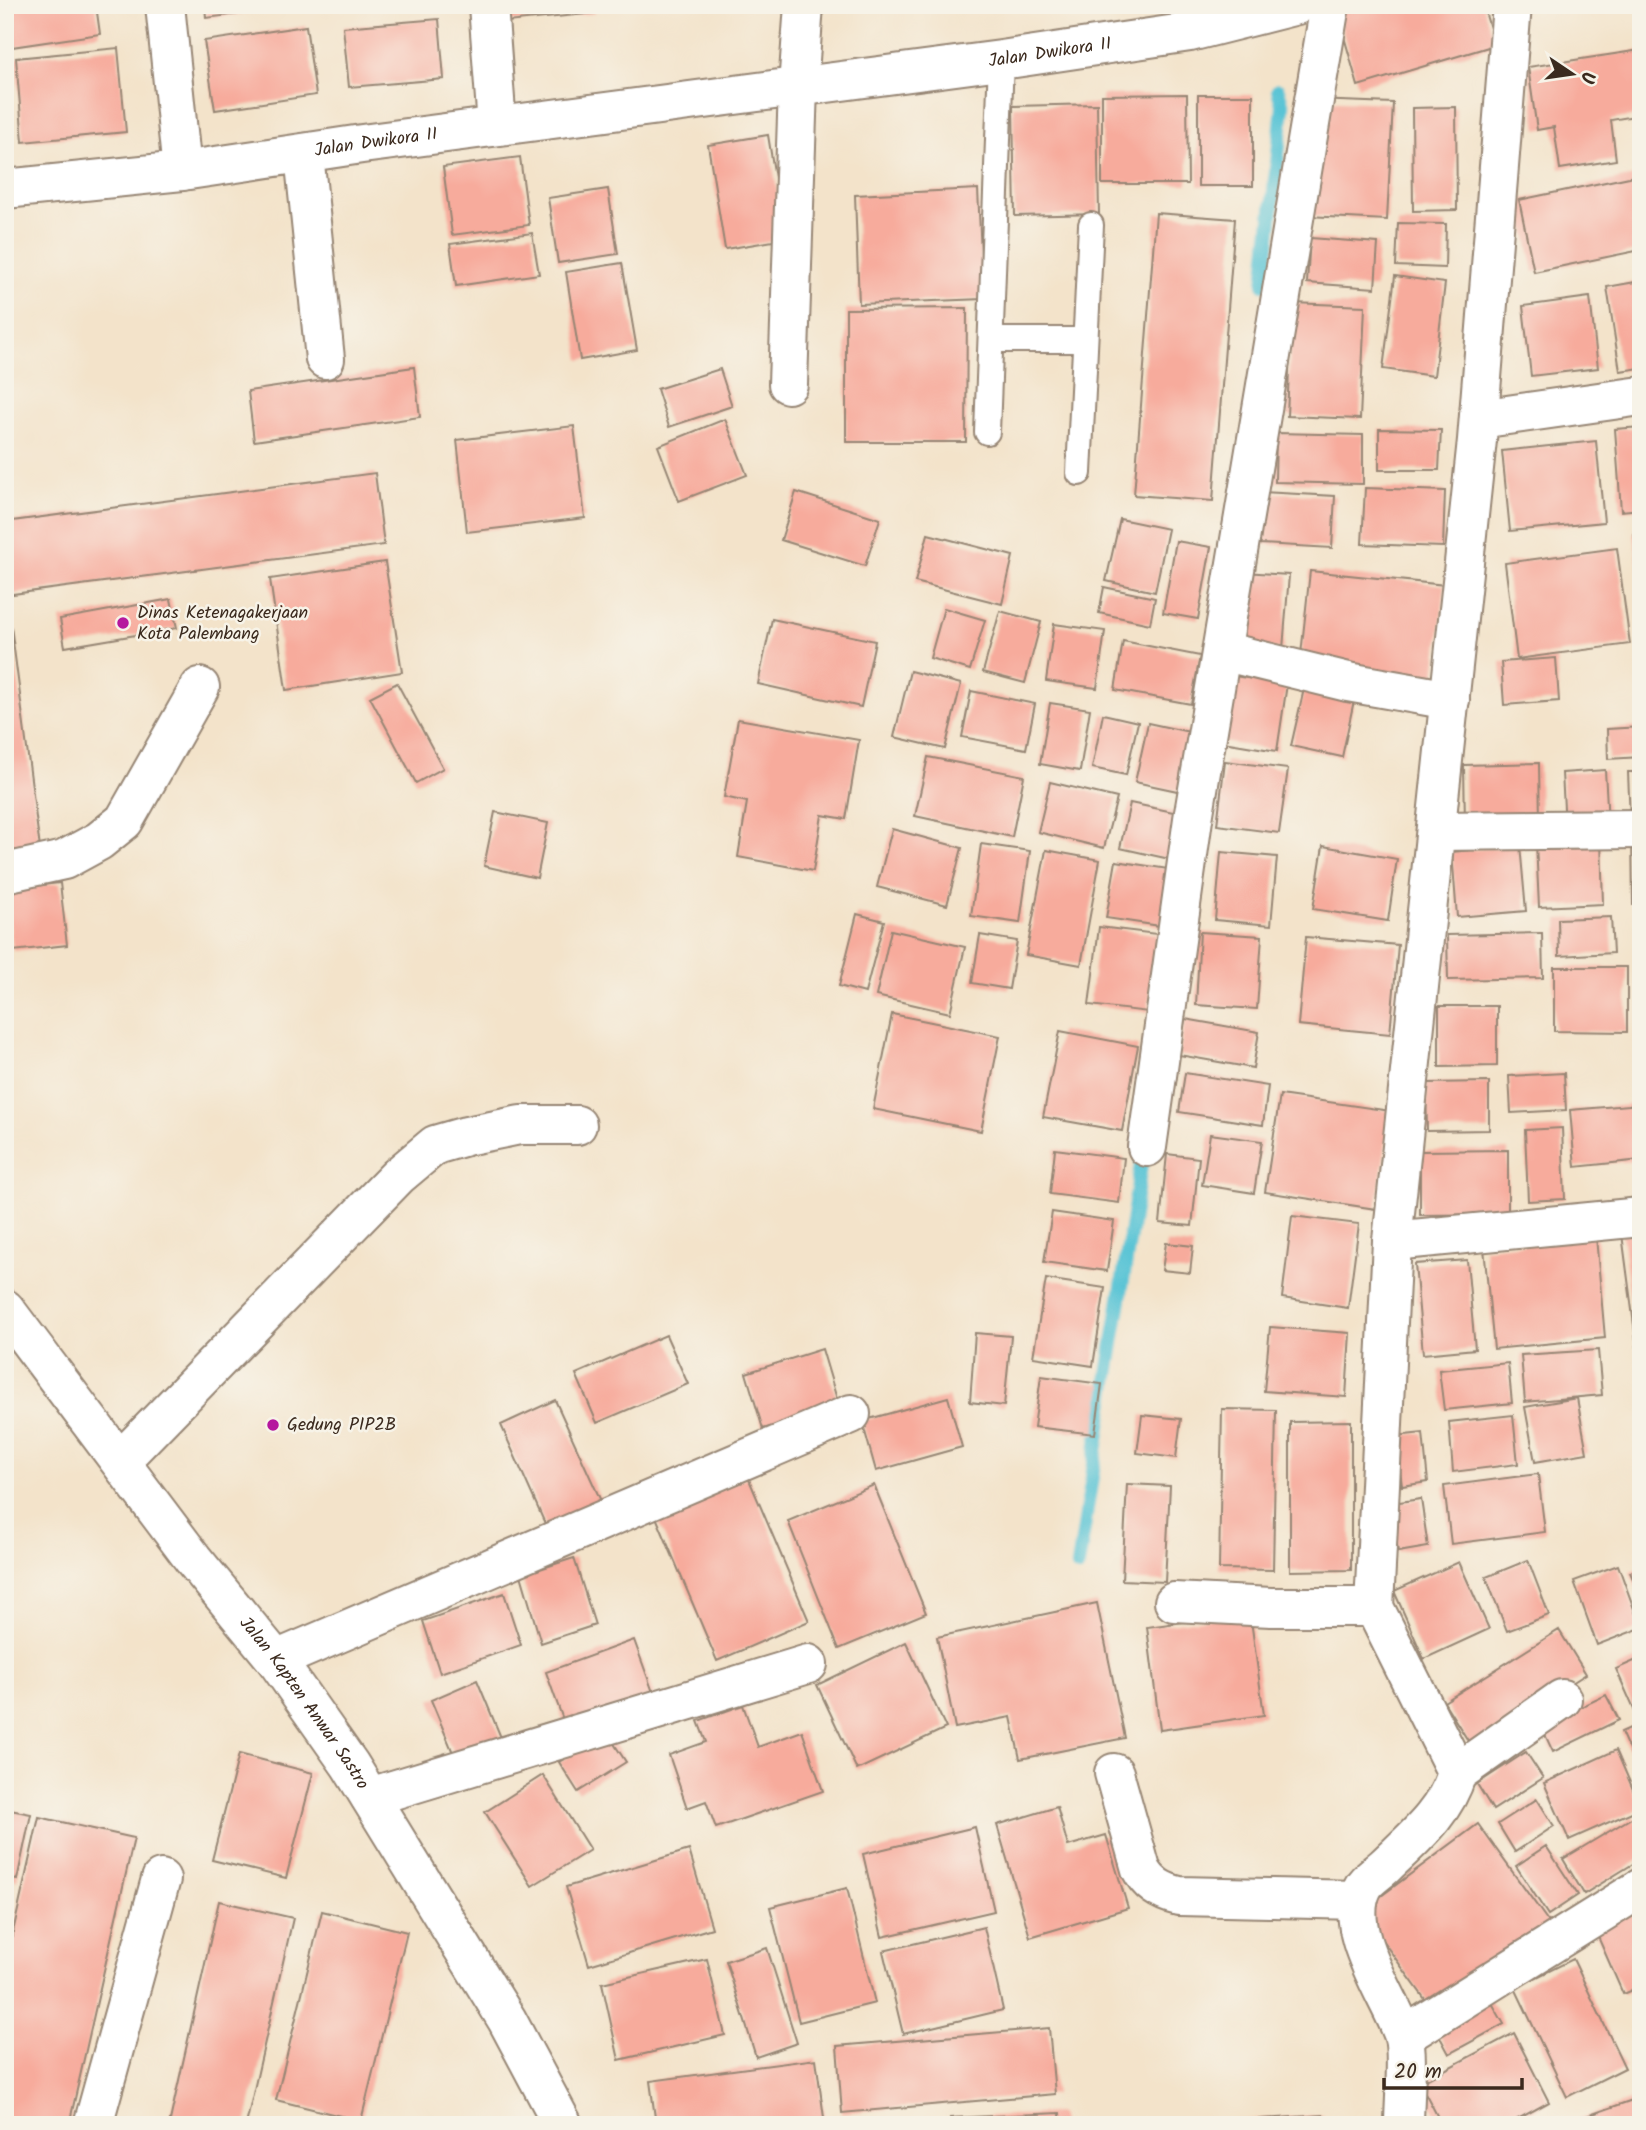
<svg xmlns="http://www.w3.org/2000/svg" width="1646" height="2130" font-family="Kalam,sans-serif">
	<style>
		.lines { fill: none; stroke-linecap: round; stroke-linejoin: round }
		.stream { stroke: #5ac4d5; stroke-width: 14 }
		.building { fill: #f7ab9c }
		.service-casing { stroke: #978674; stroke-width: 28 }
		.minor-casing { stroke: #978674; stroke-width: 42 }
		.tertiary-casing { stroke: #978674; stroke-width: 42 }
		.service { stroke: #fff; stroke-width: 24 }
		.minor { stroke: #fff; stroke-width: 38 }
		.tertiary { stroke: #fff; stroke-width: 38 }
		.poi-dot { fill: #b5179e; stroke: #f7f3e8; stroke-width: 2.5 }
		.labels { text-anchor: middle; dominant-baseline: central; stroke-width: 5; stroke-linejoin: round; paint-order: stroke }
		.street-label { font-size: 18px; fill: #3b2a1e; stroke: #f7f3e8 }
		.poi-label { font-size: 18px; fill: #3b2a1e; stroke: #f7f3e8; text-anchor: start }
	</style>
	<rect width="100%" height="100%" fill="#f7f3e8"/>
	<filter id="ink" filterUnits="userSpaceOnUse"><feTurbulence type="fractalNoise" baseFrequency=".0143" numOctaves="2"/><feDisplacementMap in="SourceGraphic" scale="14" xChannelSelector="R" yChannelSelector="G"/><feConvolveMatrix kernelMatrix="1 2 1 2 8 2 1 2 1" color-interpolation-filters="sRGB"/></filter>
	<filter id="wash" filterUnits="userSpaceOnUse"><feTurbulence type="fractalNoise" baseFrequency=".00686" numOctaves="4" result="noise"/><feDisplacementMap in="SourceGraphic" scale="28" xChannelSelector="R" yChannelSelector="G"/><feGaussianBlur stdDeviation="1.57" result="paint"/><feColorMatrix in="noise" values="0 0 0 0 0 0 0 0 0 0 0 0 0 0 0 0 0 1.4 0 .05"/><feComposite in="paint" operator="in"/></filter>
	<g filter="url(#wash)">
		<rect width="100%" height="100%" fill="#f3e3ca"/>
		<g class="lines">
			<path class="stream" d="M1264,284L1283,107L1278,90
				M1078,1566L1144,1146"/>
		</g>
		<g id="blocks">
			<path class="building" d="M5,5H96L100,34L5,48Z
				M205,5H297V7L206,18Z
				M506,5H594L595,13L507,22Z
				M1360,5H1483L1495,45L1358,86L1337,12Z
				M439,19L444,79L349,87L343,27Z
				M306,26L316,95L215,110L204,41Z
				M118,48L126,132L23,142L16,58Z
				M1641,50V115L1611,120L1616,160L1560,169L1554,127L1537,130L1528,67Z
				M1187,94L1188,184H1102V95Z
				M1198,95H1253V186H1198Z
				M1314,100L1393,103L1387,220L1308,216Z
				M1097,104L1099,214L1015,216L1013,106Z
				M1456,107L1457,210L1413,211L1412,108Z
				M768,135L785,239L725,249L708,145Z
				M520,157L529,225L452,235L443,167Z
				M1639,175L1641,250L1534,272L1519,200Z
				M608,189L618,254L558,263L548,198Z
				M978,189L983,299L859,304L855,195Z
				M1156,213L1235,219L1213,501L1134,495Z
				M1398,223L1446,224L1445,268L1396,266Z
				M532,233L539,274L456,286L450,244Z
				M1310,238L1378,243L1375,288L1307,283Z
				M622,263L637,350L580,360L566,272Z
				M1395,276L1445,283L1434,376L1383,369Z
				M1641,281V368L1620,371L1607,287Z
				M1590,297L1598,368L1531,376L1523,306Z
				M1292,303L1365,306L1360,419L1287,416Z
				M967,308L966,442H846V309Z
				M414,367L420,417L254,441L248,391Z
				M720,369L732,406L669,427L657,389Z
				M725,419L747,475L679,501L658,446Z
				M574,426L585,518L467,532L457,440Z
				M1641,427V509L1621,511L1615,429Z
				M1379,429L1441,430L1439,470H1379Z
				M1276,433L1363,435V484L1275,482Z
				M1596,441L1604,522L1510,531L1502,451Z
				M375,473L384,545L5,595V522Z
				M1365,488L1445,491L1443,547L1362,544Z
				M796,492L880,519L865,566L781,540Z
				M1262,492L1335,496L1332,548L1260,544Z
				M1120,519L1168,529L1155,592L1106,581Z
				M1634,532H1641V571H1639Z
				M928,534L1013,556L1002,604L915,582Z
				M1176,541L1211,547L1198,619L1163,613Z
				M1617,548L1630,644L1517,659L1505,563Z
				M385,562L402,672L286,690L270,579Z
				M1310,571L1445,585L1435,678L1300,664Z
				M1245,572L1289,575L1283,649L1240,646Z
				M1104,587L1155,598L1150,624L1099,613Z
				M7,595L41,856L5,861V596Z
				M171,599L177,628L65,647L60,619Z
				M944,608L985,620L970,670L930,658Z
				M1000,611L1041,622L1025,683L983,672Z
				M772,619L875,641L861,707L758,684Z
				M1054,624L1105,631L1097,688L1046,681Z
				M1123,641L1200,656L1191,704L1115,690Z
				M1556,658L1559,701L1504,705L1501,662Z
				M910,671L961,684L945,749L894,737Z
				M1234,676L1287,684L1277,751L1223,742Z
				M1306,680L1356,691L1342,757L1291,746Z
				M397,683L443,768L416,783L370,697Z
				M971,691L1035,704L1026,749L962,737Z
				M1050,703L1090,709L1080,771L1040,764Z
				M1103,714L1138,722L1126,775L1092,768Z
				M738,719L859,740L846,819L822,815L813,871L738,857L747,802L724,797Z
				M1148,723L1194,733L1182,792L1135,782Z
				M1641,727V757L1608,759L1607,729Z
				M928,757L1024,776L1012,837L915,816Z
				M1225,761L1288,769L1279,833L1217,825Z
				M1539,763L1540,823L1465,824L1464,765Z
				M1605,770L1608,823L1565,826L1562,773Z
				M1628,772H1641V819L1630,820Z
				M1050,782L1117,798L1104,848L1038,832Z
				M1130,803L1183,814L1174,860L1120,848Z
				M495,812L548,823L537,878L484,866Z
				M892,829L962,848L947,905L877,887Z
				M1632,834H1641V905H1633Z
				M1601,840L1603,904L1539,907L1536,843Z
				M981,844L1030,851L1020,923L971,916Z
				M1520,845L1526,911L1457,917L1452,852Z
				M1323,846L1397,859L1388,921L1313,909Z
				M1046,850L1100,860L1081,965L1026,955Z
				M1221,852L1277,857L1271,925L1215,920Z
				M1116,861L1175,870L1167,927L1106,918Z
				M60,883L67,945L13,951L5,889Z
				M857,914L884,921L865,993L839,986Z
				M1611,917L1613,953L1559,956L1558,919Z
				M1099,927L1157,934L1148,1012L1089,1005Z
				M891,930L965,947L950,1013L876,996Z
				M1200,932L1262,936L1257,1009L1196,1005Z
				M1542,933L1543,978L1448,980L1447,935Z
				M980,935L1017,941L1009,989L972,983Z
				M1306,937L1398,945L1390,1034L1298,1025Z
				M1554,967H1627V1032L1554,1031Z
				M1439,1006H1497V1066L1439,1067Z
				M892,1014L1000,1036L981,1131L873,1109Z
				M1185,1019L1259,1032L1253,1068L1179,1055Z
				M1060,1031L1138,1046L1122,1131L1043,1117Z
				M1185,1073L1268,1086L1263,1125L1179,1112Z
				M1564,1073L1566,1110L1511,1113L1509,1076Z
				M1489,1082V1130L1427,1131L1426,1083Z
				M1280,1095L1391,1111L1376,1209L1265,1192Z
				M1641,1104V1160L1575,1167L1570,1110Z
				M1562,1128L1565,1199L1528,1201L1525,1130Z
				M1210,1134L1262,1141L1254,1193L1202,1185Z
				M1055,1149L1124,1158L1119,1203L1050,1194Z
				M1508,1150V1214L1420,1215V1151Z
				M1167,1154L1199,1158L1192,1226L1160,1223Z
				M1052,1212L1114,1221L1107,1271L1044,1262Z
				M1292,1216L1359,1224L1348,1308L1282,1298Z
				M1641,1231V1348H1637L1622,1234Z
				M1596,1237L1605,1338L1494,1349L1484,1248Z
				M1166,1243L1193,1246L1190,1273L1162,1270Z
				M1467,1260L1475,1349L1423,1354L1415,1264Z
				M1046,1279L1105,1288L1093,1366L1033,1357Z
				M1270,1327L1350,1333L1346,1397L1264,1391Z
				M975,1333L1011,1336L1004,1406L970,1402Z
				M666,1335L688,1384L597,1423L576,1374Z
				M822,1349L839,1406L763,1429L746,1373Z
				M1598,1350L1602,1395L1525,1402L1521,1355Z
				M1508,1363L1512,1403L1444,1410L1439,1370Z
				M1041,1376L1102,1384L1095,1434L1034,1427Z
				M948,1397L962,1447L876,1471L862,1421Z
				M1577,1398L1587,1453L1535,1462L1525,1407Z
				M555,1400L601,1501L546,1526L501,1425Z
				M1222,1409L1276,1410L1273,1570L1219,1569Z
				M1142,1415L1181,1419L1176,1458L1137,1453Z
				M1513,1415L1518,1464L1453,1472L1449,1422Z
				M1351,1421V1570L1290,1571V1422Z
				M1423,1433L1428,1482L1402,1486L1396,1436Z
				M1538,1474L1545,1532L1451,1544L1444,1486Z
				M748,1477L809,1621L717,1661L656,1517Z
				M1127,1484L1170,1486L1165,1582L1122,1580Z
				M874,1485L926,1613L839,1649L788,1521Z
				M1421,1499L1428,1547L1398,1552L1392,1503Z
				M574,1558L595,1625L541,1643L521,1575Z
				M1528,1560L1549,1615L1507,1631L1486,1577Z
				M1459,1562L1489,1629L1424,1659L1394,1591Z
				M1618,1565L1641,1628L1597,1645L1574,1581Z
				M1641,1568V1598L1630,1572Z
				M504,1593L521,1645L440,1673L423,1621Z
				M1097,1603L1125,1738L1020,1759L1011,1717L955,1728L937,1637Z
				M1250,1613L1264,1715L1160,1730L1147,1627Z
				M1559,1630L1586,1674L1472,1747L1444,1702Z
				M634,1640L654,1695L566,1728L546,1672Z
				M906,1642L946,1728L857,1770L817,1685Z
				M1641,1658V1712L1636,1714L1616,1669Z
				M477,1680L502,1740L456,1760L431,1700Z
				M1606,1695L1619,1720L1553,1752L1541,1726Z
				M743,1705L758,1747L802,1731L823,1791L716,1828L706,1801L687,1808L669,1755L706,1742L698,1721Z
				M1641,1723V1777L1621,1732Z
				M607,1733L626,1762L578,1792L559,1762Z
				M1616,1750L1641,1808L1569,1840L1544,1783Z
				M1526,1752L1543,1778L1493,1810L1477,1784Z
				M239,1754L313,1773L286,1878L212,1860Z
				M543,1775L590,1850L532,1886L485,1812Z
				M1537,1799L1554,1826L1515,1852L1498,1824Z
				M1057,1807L1068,1846L1106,1835L1128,1908L1030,1937L997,1825Z
				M5,1809L31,1814L17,1880L5,1877Z
				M39,1817L134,1838L69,2125H5V1967Z
				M1633,1817L1641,1830V1859L1584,1894L1563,1859Z
				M1478,1824L1550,1924L1433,2010L1361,1911Z
				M975,1827L994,1911L882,1937L863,1854Z
				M1546,1846L1578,1895L1548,1915L1516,1866Z
				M689,1850L712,1928L589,1965L566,1887Z
				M847,1888L875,2003L799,2022L770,1907Z
				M219,1901L293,1918L246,2125H169Z
				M1639,1910L1641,1986L1623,1994L1595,1930Z
				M322,1911L407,1932L361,2121L276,2100Z
				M984,1927L1003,2010L903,2034L883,1951Z
				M767,1948L797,2043L756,2057L726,1961Z
				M707,1959L725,2035L619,2060L602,1983Z
				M1573,1959L1625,2068L1567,2097L1515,1988Z
				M1488,1996L1504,2024L1449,2054L1434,2026Z
				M1049,2028L1055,2094L842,2113L837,2046Z
				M1514,2033L1549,2102L1507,2125H1442L1420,2083Z
				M816,2059L825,2125H656L650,2081Z
				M1641,2097V2125H1564V2124Z
				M1060,2113L1061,2125H951L950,2118Z
				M1324,2115V2125H1229V2121Z"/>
		</g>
	</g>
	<g filter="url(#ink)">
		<use href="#blocks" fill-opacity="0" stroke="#978674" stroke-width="2"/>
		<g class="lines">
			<defs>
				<path id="service" d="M991,340H1084
					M987,432L1001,60
					M1079,473L1091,225"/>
				<g id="minor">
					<path d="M165,5L182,171"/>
					<path d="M488,5L497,126"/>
					<path d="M304,154L325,359"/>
					<path id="s1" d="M5,189L182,171L362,144L1001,60L1190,32L1297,5"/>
					<path d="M788,384L798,87L804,5"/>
					<path d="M1479,419L1641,396"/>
					<path d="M1222,651L1348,682L1450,700"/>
					<path d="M1436,831L1641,829"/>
					<path d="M5,873L64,860L99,841L124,821L200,687"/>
					<path d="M1147,1147L1193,819L1330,5"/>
					<path d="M1392,1241L1641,1217"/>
					<path d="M120,1461L398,1176L435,1145L466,1136L520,1125H577"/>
					<path d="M1174,1602L1271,1607H1374"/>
					<path d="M276,1660L851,1414"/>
					<path d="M1114,1773L1141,1869C1149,1885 1162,1892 1179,1896L1358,1900"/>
					<path d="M1457,1773L1562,1699"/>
					<path d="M370,1797L808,1664"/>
					<path d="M1404,2036L1641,1888"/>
					<path d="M93,2125L161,1879"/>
					<path d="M1404,2125C1404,2103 1409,2051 1403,2034C1389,1995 1341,1930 1363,1887C1367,1879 1379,1872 1386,1865C1415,1837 1445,1813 1457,1773L1374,1607L1392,1241L1477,440L1512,5"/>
				</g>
				<g id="tertiary">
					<path id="s2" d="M5,1309L193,1559L276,1660L350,1765L507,2020L563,2125"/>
				</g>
			</defs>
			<use href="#service" class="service-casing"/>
			<use href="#minor" class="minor-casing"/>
			<use href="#tertiary" class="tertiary-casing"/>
			<use href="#service" class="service"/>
			<use href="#minor" class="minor"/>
			<use href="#tertiary" class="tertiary"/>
		</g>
	</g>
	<g class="poi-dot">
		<circle cx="123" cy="623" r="7"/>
		<circle cx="273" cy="1425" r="7"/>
	</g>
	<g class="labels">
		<g class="street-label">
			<text stroke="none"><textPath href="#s1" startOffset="1054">Jalan Dwikora II</textPath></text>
			<text stroke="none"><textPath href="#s1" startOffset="374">Jalan Dwikora II</textPath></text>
			<text stroke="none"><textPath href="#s2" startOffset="495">Jalan Kapten Anwar Sastro</textPath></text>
		</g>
		<g class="poi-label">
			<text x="137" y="613">Dinas Ketenagakerjaan<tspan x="137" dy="21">Kota Palembang</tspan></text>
			<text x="287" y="1425">Gedung PIP2B</text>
		</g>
	</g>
	<rect width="1646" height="2130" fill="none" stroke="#f7f3e8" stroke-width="28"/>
	<g transform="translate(1572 74) rotate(103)" stroke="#f7f3e8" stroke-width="5" paint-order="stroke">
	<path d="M0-5L12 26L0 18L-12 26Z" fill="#3b2a1e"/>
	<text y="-10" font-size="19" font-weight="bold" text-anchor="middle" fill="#3b2a1e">U</text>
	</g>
	<path d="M1384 2078v10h138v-10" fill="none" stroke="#3b2a1e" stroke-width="3.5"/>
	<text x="1394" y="2078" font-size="21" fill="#3b2a1e" stroke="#f7f3e8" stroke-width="5" paint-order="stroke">20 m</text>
</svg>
